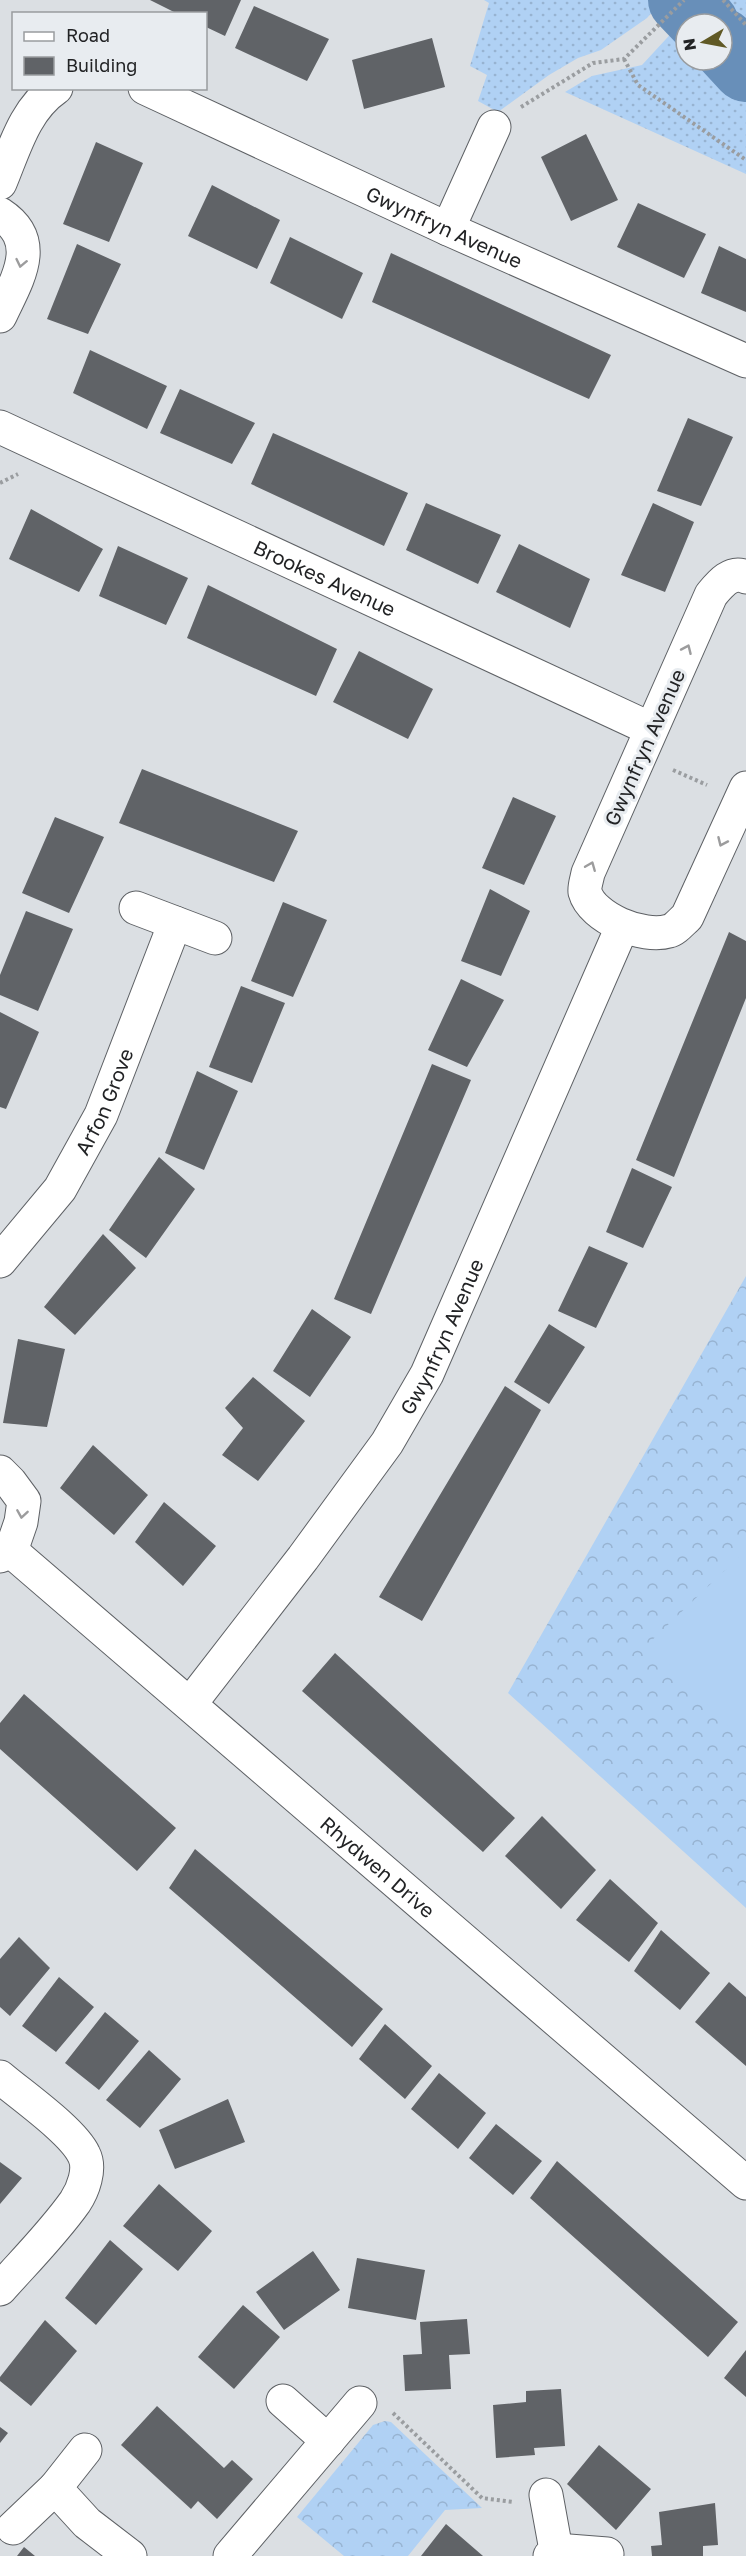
<svg xmlns="http://www.w3.org/2000/svg" width="746" height="2556" font-family="'Golos Text',sans-serif">
	<style>
		.grass { fill: url(#grass-dots); fill-rule: evenodd }
		.forest { fill: url(#forest-crowns) }
		.pitch { fill: #b0d1f4 }
		.lines { fill: none; stroke-linecap: round; stroke-linejoin: round }
		.river { stroke: #688fb9; stroke-width: 68 }
		.building { fill: #606367 }
		.minor-casing { stroke: #5e6165; stroke-width: 35 }
		.path { stroke: #9a9da0; stroke-width: 4; stroke-dasharray: 3 3; stroke-linecap: butt }
		.minor { stroke: #fff; stroke-width: 33 }
		.oneway { stroke: #9c9c9d }
		.labels { text-anchor: middle; dominant-baseline: central; stroke-width: 6; stroke-linejoin: round; paint-order: stroke }
		.street-label { font-size: 20px; fill: #222325; stroke: #e8ecf0 }
	</style>
	<defs>
		<pattern id="grass-dots" width="8" height="8" patternUnits="userSpaceOnUse" patternTransform="scale(1.5)"><rect width="8" height="8" fill="#b0d1f4"/><path d="M2 2h.1M6 6h.1" fill="none" stroke="#97b3d1" stroke-width="1.8" stroke-linecap="round"/></pattern>
		<pattern id="forest-crowns" width="20" height="18" patternUnits="userSpaceOnUse" patternTransform="scale(1.5)"><rect width="20" height="18" fill="#b0d1f4"/><path d="M2 6a3 3 0 1 1 6 0M12 15a3 3 0 1 1 6 0" fill="none" stroke="#97b3d1"/></pattern>
	</defs>
	<rect width="100%" height="100%" fill="#dbdfe3"/>
	<path class="grass" d="M484,0H663L647,18L601,50L578,58L549,75L498,112L478,101L487,75L470,66L489,3Z
		M702,0H746V174L565,92L592,76L642,65ZM686,24H722V60H686Z"/>
	<path class="forest" d="M746,1276V1908L508,1693Z
		M385,2421L391,2422L482,2508L445,2510L408,2556H344L297,2517L373,2425Z"/>
	<path class="pitch" d="M746,1550V1745L649,1643Z"/>
	<g class="lines">
		<path class="river" d="M682,0L705,24
			M722,42L746,68"/>
	</g>
	<path class="building" d="M150,0H241L225,36L206,27V14H178Z
		M254,6L329,39L307,81L235,48Z
		M432,38L445,87L364,109L352,60Z
		M586,134L618,200L571,221L541,157Z
		M96,142L143,163L109,242L63,224Z
		M212,185L280,220L257,269L188,236Z
		M638,203L706,234L684,278L617,247Z
		M290,237L363,273L342,319L270,283Z
		M77,244L121,264L88,334L47,319Z
		M719,246L746,259V312L701,293Z
		M391,253L611,355L589,399L372,302Z
		M90,350L167,386L147,429L73,393Z
		M180,389L255,423L232,464L160,433Z
		M688,418L733,437L701,506L657,491Z
		M273,433L408,493L384,546L251,484Z
		M426,503L501,535L478,584L406,550Z
		M653,503L694,522L665,592L621,575Z
		M31,509L103,549L79,592L9,559Z
		M519,544L590,579L570,628L496,592Z
		M118,546L188,578L166,625L99,596Z
		M208,585L337,649L316,696L187,638Z
		M359,651L433,689L408,739L333,702Z
		M142,769L298,831L274,882L119,823Z
		M513,797L556,816L524,885L482,868Z
		M55,817L104,837L69,913L22,893Z
		M490,889L530,911L501,976L461,961Z
		M283,902L327,920L293,997L251,981Z
		M26,911L73,929L38,1011L0,995V975Z
		M729,932L746,941V998L674,1177L636,1160Z
		M461,979L504,1000L467,1067L428,1050Z
		M241,986L285,1003L252,1083L209,1067Z
		M0,1012L39,1032L6,1109L0,1107Z
		M432,1064L471,1080L371,1314L334,1299Z
		M197,1071L238,1091L204,1170L165,1153Z
		M159,1157L195,1189L146,1258L109,1230Z
		M632,1168L672,1187L643,1248L606,1232Z
		M103,1234L136,1268L75,1335L44,1307Z
		M589,1246L628,1263L596,1328L558,1311Z
		M312,1309L351,1337L310,1397L273,1371Z
		M549,1324L585,1347L549,1404L514,1382Z
		M18,1339L65,1349L47,1427L3,1423Z
		M253,1377L305,1421L258,1481L222,1455L243,1428L225,1408Z
		M505,1386L541,1410L422,1621L379,1597Z
		M93,1445L148,1495L114,1535L60,1488Z
		M164,1502L216,1546L183,1586L135,1542Z
		M335,1653L515,1818L483,1852L302,1691Z
		M24,1694L176,1828L137,1871L0,1749V1723Z
		M542,1816L596,1870L561,1909L505,1856Z
		M195,1849L383,2009L352,2047L169,1888Z
		M610,1879L658,1923L629,1962L576,1920Z
		M661,1930L710,1973L680,2010L634,1971Z
		M19,1937L50,1968L10,2016L0,2007V1959Z
		M59,1977L94,2007L56,2052L22,2026Z
		M729,1982L746,1997V2066L695,2022Z
		M105,2012L139,2041L99,2090L65,2063Z
		M385,2024L432,2066L405,2099L359,2059Z
		M149,2050L181,2079L140,2128L106,2100Z
		M439,2073L486,2113L458,2149L411,2109Z
		M228,2099L245,2142L175,2169L159,2130Z
		M496,2124L542,2161L513,2195L469,2158Z
		M557,2161L738,2322L708,2357L530,2198Z
		M0,2162L22,2178L0,2204Z
		M159,2184L212,2231L178,2271L123,2226Z
		M110,2240L143,2269L96,2325L65,2298Z
		M313,2251L340,2290L284,2330L256,2292Z
		M357,2258L425,2270L416,2320L348,2308Z
		M243,2305L280,2337L234,2389L198,2357Z
		M467,2319L470,2354L449,2355L451,2389L405,2391L403,2355L422,2354L420,2322Z
		M45,2320L77,2351L31,2406L0,2381V2377Z
		M746,2350V2397L724,2378Z
		M561,2389L565,2446L534,2448L535,2455L496,2458L493,2405L526,2402V2391Z
		M157,2406L224,2468L232,2460L253,2479L217,2519L198,2501L191,2509L121,2445Z
		M0,2427L8,2433L0,2443Z
		M599,2445L651,2489L616,2530L567,2484Z
		M715,2503L718,2545L703,2546V2556H652L651,2546L662,2545L659,2512Z
		M446,2524L483,2556H421Z
		M24,2547L35,2556H17Z"/>
	<g class="lines">
		<defs>
			<g id="minor">
				<path id="s1" d="M145,88L448,229L746,361"/>
				<path d="M0,183C14,150 24,110 56,88"/>
				<path d="M0,214C43,242 16,281 0,316"/>
				<path d="M448,229L494,127"/>
				<path id="s2" d="M0,427L651,729"/>
				<path d="M746,577C731,570 720,584 711,595L588,873C587,879 584,887 585,892C592,918 643,939 669,931C675,930 682,921 687,917L746,788"/>
				<path d="M136,908L215,938"/>
				<path id="s3" d="M0,1261L60,1189L101,1115L175,923"/>
				<path d="M0,1472L10,1482L24,1501L21,1522L11,1551L0,1556"/>
				<path id="s4" d="M11,1551L746,2183"/>
				<path id="s5" d="M190,1704L303,1558L387,1443L427,1374L622,927"/>
				<path d="M0,2077C21,2095 73,2131 84,2155C91,2169 83,2190 75,2202C53,2233 25,2261 0,2289"/>
				<path d="M283,2401L328,2441"/>
				<path d="M85,2450L55,2488L87,2523L130,2556"/>
				<path d="M546,2495L556,2550L550,2556"/>
				<path d="M13,2528L55,2488"/>
				<path d="M556,2550L607,2554"/>
				<path d="M230,2556L360,2403"/>
			</g>
		</defs>
		<use href="#minor" class="minor-casing"/>
		<path class="path" d="M723,0L746,25
			M624,59L638,85L746,160
			M521,107L593,63L624,59L684,0
			M0,483L18,474
			M673,770L707,785
			M393,2413L482,2498L513,2502"/>
		<use href="#minor" class="minor"/>
	</g>
	<defs><path id="oneway-chevron" d="M-2-3.5L2.5 0L-2 3.5" fill="none" stroke-width="1.6" stroke-linecap="round" stroke-linejoin="round" transform="scale(1.5)"/></defs>
	<g class="oneway">
		<use href="#oneway-chevron" transform="translate(21 263) rotate(102)"/>
		<use href="#oneway-chevron" transform="translate(687 649) rotate(-66)"/>
		<use href="#oneway-chevron" transform="translate(722 842) rotate(114)"/>
		<use href="#oneway-chevron" transform="translate(591 866) rotate(-68)"/>
		<use href="#oneway-chevron" transform="translate(22 1514) rotate(99)"/>
	</g>
	<g class="labels">
		<g class="street-label">
			<text stroke="none"><textPath href="#s1" startOffset="330">Gwynfryn Avenue</textPath></text>
			<text stroke="none"><textPath href="#s2" startOffset="358">Brookes Avenue</textPath></text>
			<text transform="translate(644 747) rotate(-66)">Gwynfryn Avenue</text>
			<text stroke="none"><textPath href="#s3" startOffset="192">Arfon Grove</textPath></text>
			<text stroke="none"><textPath href="#s5" startOffset="447">Gwynfryn Avenue</textPath></text>
			<text stroke="none"><textPath href="#s4" startOffset="484">Rhydwen Drive</textPath></text>
		</g>
	</g>
	<rect x="12" y="12" width="195" height="78" fill="#e8ecf0" stroke="#999c9f" stroke-width="1.5"/>
	<rect x="24" y="32" width="30" height="9" fill="#ffffff" stroke="#999c9f" stroke-width="1.5"/>
	<text x="66" y="42" font-size="18" fill="#222325">Road</text>
	<rect x="24" y="57" width="30" height="18" fill="#606367" stroke="#999c9f" stroke-width="1.5"/>
	<text x="66" y="72" font-size="18" fill="#222325">Building</text>
	<g transform="translate(704 42) rotate(260)"><circle r="28" fill="#e8ecf0" stroke="#999c9f" stroke-width="1.5"/>
	<path d="M0-4.5L10 22L0 15L-10 22Z" fill="#605925"/>
	<text y="-9" font-size="16" font-weight="bold" text-anchor="middle" fill="#222325">N</text>
	</g>
</svg>
